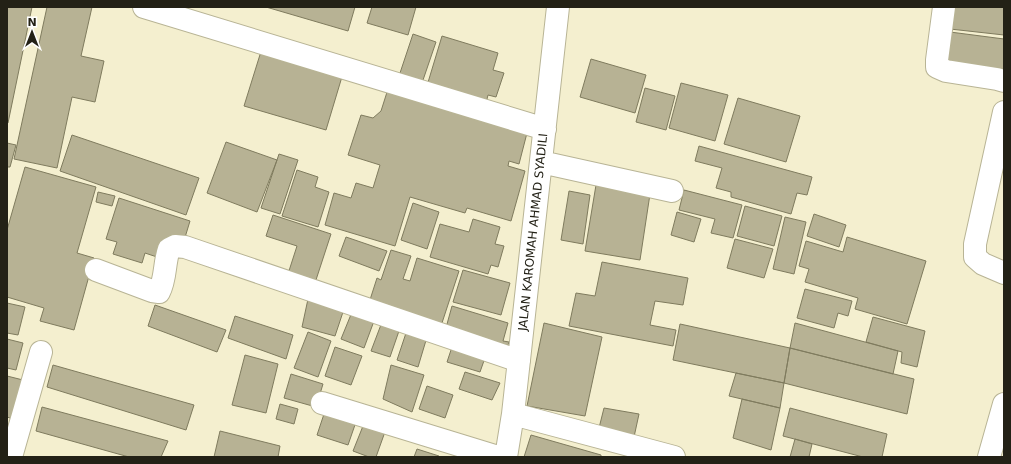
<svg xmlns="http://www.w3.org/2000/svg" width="1011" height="464" font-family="'DejaVu Sans',sans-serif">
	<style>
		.building { fill: #b7b294; stroke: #7f7b5e }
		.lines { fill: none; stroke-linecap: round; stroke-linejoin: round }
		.street-casing { stroke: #b8b495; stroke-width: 24 }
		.street { stroke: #fff; stroke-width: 22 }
		.labels { text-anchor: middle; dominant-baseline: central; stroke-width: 4; stroke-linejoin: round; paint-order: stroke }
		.street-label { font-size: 12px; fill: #232116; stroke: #fff }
	</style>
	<rect width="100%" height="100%" fill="#f4efcf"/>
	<path class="building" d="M7,7H32L8,123H7Z
		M47,7H92L81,56L104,61L95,102L72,97L57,168L14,159Z
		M266,7H355L348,31Z
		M372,7H416L408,35L367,23Z
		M953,7H1004V35L950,29Z
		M950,32L1004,39V69L946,62Z
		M413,34L436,42L422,83L399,76Z
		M442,36L498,53L493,70L504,73L496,97L488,95L485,107L426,89Z
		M263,45L344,70L326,130L244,106Z
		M591,59L646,75L635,113L580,97Z
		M681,83L728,95L715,141L669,128Z
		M645,88L675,96L666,130L636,122Z
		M388,89L527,133L519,164L509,161L508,166L525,171L511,221L467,208L465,213L410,197L395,246L325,225L334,193L351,198L356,183L373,188L380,165L348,155L361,115L373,118L381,111Z
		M738,98L800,116L786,162L724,144Z
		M72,135L199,178L186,215L60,171Z
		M226,142L277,160L257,212L207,193Z
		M7,143L16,145L10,167H7Z
		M699,146L812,177L807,195L797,193L791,214L731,197V192L716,188L722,168L695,161Z
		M279,154L298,160L280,214L261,208Z
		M25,167L96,187L77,253L94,258L74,330L40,321L44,308L7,297V230Z
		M297,170L318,177L315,187L329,192L318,227L282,216Z
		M596,185L650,194L640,260L585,251Z
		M684,190L742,205L733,238L711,233L715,219L679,210Z
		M569,191L590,195L583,244L561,240Z
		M98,192L115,196L112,206L96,202Z
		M119,198L190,221L183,244L160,258L145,253L142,263L113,254L117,242L106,239Z
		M413,203L439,212L427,249L401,240Z
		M745,206L782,216L774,246L737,236Z
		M677,212L701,219L694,242L671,235Z
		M814,214L846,225L839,247L807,236Z
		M273,215L331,234L314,286L287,277L297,246L266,236Z
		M785,217L806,222L794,274L773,269Z
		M473,219L500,227L495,244L504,246L498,267L491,265L488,274L430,257L440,224L469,232Z
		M346,237L387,251L379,271L339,256Z
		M847,237L926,261L907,324L855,309L858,298L805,282L809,269L799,266L806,241L843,252Z
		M735,239L773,249L764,278L727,268Z
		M391,250L411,256L403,279L410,281L417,258L459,271L440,329L368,306L377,278L381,280Z
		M602,262L688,278L683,305L655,301L650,325L676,330L673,346L569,326L576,293L595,296Z
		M463,270L510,283L501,315L453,302Z
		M805,289L852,301L848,316L838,313L834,328L797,318Z
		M308,299L344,309L335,336L302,327Z
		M7,303L25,307L18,335L7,333Z
		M155,305L226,330L217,352L148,326Z
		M452,306L508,323L503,341L509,342L505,353L444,335Z
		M352,312L374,321L364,348L341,339Z
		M235,316L293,335L286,359L228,338Z
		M873,317L925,331L917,367L901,363L902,352L866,342Z
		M382,322L400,328L390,357L371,351Z
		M544,323L602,337L585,416L527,406Z
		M795,323L898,351L893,374L790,348Z
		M680,324L790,348L784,383L673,360Z
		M407,330L427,337L418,367L397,360Z
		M308,332L331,341L318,377L294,368Z
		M7,339L23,343L16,370L7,368Z
		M453,344L486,355L480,372L447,362Z
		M335,347L362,356L351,385L325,376Z
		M790,348L914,379L907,414L784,383Z
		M245,355L278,364L266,413L232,405Z
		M53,365L194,405L186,430L47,387Z
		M391,365L424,375L412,412L383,399Z
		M465,372L500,383L492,400L459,389Z
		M736,373L784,383L780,408L729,396Z
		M291,374L323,384L316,407L284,398Z
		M7,376L23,380L13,419L7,417Z
		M427,386L453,395L445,418L419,409Z
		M742,399L780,408L771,450L733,438Z
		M280,404L298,409L294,424L276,419Z
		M42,407L168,441L161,457H129L36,431Z
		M326,408L357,419L348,445L317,435Z
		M604,408L639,414L634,437L599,428Z
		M790,408L887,434L882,457H863L783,436Z
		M365,421L386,429L376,457H369L353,451Z
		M220,431L280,446L278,457H214Z
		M531,435L601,455V457H524Z
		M795,439L812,444L809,457H790Z
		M417,449L439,456L438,457H414Z"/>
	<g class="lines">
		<defs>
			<path id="street" d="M144,7L545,129
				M944,7L937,60V67L946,71L997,79L1004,81
				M1004,112L975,244V257L983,264L1004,273
				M541,162L672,191
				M96,270L152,291L159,292C166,279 164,263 169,249L175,246L185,247L519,361
				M322,403L498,457
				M513,414L674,457
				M11,457L41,352
				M506,457L513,414L558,7
				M989,457L1004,404"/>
		</defs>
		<use href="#street" class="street-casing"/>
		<use href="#street" class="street"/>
	</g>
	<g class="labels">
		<g class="street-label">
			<text transform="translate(533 232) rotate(-84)">JALAN KAROMAH AHMAD SYADILI</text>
		</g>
	</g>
	<rect width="1011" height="464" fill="none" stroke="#232116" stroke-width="16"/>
	<g transform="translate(32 32)" stroke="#ffffff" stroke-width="3" paint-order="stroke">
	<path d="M0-3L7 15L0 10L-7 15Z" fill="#232116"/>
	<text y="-6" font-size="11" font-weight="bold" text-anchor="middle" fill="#232116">N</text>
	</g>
</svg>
